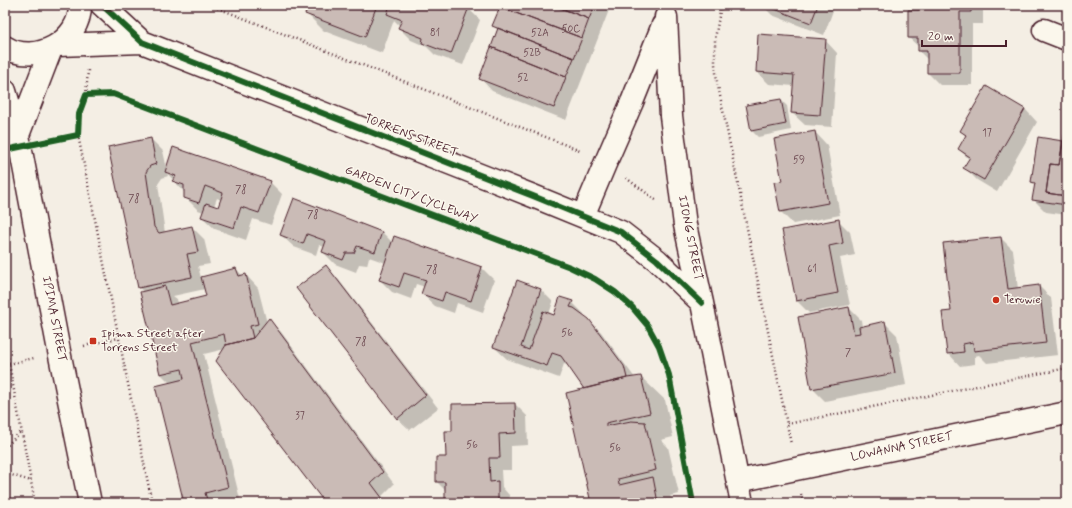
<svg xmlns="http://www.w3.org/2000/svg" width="1072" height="508" font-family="Mynerve,sans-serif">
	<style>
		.shadow { fill: #0003; fill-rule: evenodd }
		.building { fill: #cabbb6; stroke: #4a1f2b }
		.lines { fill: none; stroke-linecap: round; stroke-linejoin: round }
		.minor-casing { stroke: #4a1f2b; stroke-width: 25 }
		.path { stroke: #4a1f2b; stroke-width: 2.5; stroke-dasharray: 1 3; stroke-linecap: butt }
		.minor { stroke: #fbf7ec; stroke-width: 22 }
		.cycleway-casing { stroke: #fbf7ec; stroke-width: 8 }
		.cycleway { stroke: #1b5e20; stroke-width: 6 }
		.poi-dot { fill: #c8321e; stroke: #fbf7ec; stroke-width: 1.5 }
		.labels { text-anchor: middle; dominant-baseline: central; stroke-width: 3; stroke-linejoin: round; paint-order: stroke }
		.number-label { font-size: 10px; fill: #6a464e }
		.street-label { font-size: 12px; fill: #4a1f2b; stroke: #fbf7ec }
		.poi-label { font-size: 12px; fill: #4a1f2b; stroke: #fbf7ec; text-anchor: start }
	</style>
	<rect width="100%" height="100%" fill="#f4eee4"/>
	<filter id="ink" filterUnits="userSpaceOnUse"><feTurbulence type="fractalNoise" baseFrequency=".025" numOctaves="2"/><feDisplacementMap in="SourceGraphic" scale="8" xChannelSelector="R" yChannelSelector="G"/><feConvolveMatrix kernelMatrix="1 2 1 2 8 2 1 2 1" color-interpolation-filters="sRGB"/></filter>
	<g filter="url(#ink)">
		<path class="shadow" d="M310,5H460L468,8L480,20L463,65L435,55L427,47L411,40L399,28L400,26L394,20L382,53L324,31L307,14Z
			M511,5H611L566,120L492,91L480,78L498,30L493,25Z
			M762,5H835L824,35L772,15Z
			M920,5H983V24H972V85H940L928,73V60L919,51V47L909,38L920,11Z
			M825,40L837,53L832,127L805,125L792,113L794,86L769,84L757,72Z
			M781,100L787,106L791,130L758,137L752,131Z
			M1025,109L1037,122L997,192L977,180L965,168L970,160L959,149L966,136L961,131Z
			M1067,126V215L1046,212L1033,199L1036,186L1032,182L1039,138L1064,142Z
			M815,132L827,145L840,215L793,224L781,212L783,182Z
			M151,139L163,151L167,169L270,182L282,194L271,225L253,219L246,240L215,229L202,217L204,212L198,210L185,197V193L167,173L168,176L162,178L158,184L165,233L192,227L204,239L210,264L198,266L201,278L236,269L243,276L246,275L258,288L267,323L269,320L281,332L394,484L382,496L388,503H326L225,349L204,354L240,499L226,503H185L170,383L161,374L141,293L144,292L139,288L109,148ZM217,198L221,200L219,208L214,206ZM205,289L207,297L178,304L177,299L173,296ZM187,366V368L168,373V371Z
			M294,199L382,232L393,243L395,238L482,268L494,280L483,312L457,303L454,313L435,306L422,294L425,287L416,284L411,299L392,292L380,280L386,263L369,257L367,265L359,264L356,272L335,264L323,252L325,247L319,245L316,255L294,247L281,235Z
			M838,220L850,232L855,255L840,258L850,305L809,313L797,301L783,231Z
			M1001,238L1013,250L1018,289L1039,286L1051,298L1058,355L987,363L979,355L975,356V364L960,366L948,353L952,312Z
			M326,266L338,279L438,408L410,430L397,418Z
			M541,290L553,302L549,314L555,316L572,302L584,314V316L588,319L601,332L635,378L641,377L665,400L673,437L661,440L668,447L679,494L670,496L676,503H592L586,389L570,366L564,364L559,378L507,359L494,347Z
			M849,308L861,320L862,327L885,323L897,335L906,385L825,401L812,388Z
			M515,404L527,416L528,445L511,446V470H501L502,487L509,495L510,503H446V491L437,482L447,458L454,432Z
			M5,413L7,424H5Z"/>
		<path class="building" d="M309,5H377L365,37L305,14Z
			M390,5H463L469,7L451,54L422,43L423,38L398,28L402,20L387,14Z
			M510,5H552L589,19L582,38L500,7L501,6L508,8Z
			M554,5H595L589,19Z
			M764,5H818L811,23Z
			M919,5H971V12H960V73H927V51H918V38H908V10H919Z
			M500,7L582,38L574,58L492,26Z
			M498,28L574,58L566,77L491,47Z
			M758,34L826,39L820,115L791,113L794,75L756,72Z
			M491,47L566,77L554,108L479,79Z
			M986,86L1025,109L984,180L963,168L970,157L958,149L966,135L960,131Z
			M781,99L786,124L751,131L746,105Z
			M1067,120V196L1046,193L1050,164L1059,165Z
			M815,131L828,203L780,212L774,182L782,181L774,139Z
			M1038,137L1063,141L1059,165L1050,164L1046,193L1067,196V205L1032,200L1035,183L1031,182Z
			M151,138L156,164L150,166L146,172L154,227L159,233L192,226L198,252L187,254L192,277L138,288L108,147Z
			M173,147L271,181L259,213L241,207L234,228L201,217L206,203L218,207L223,193L205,186L199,203L184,198V185L172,181L176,176L165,172Z
			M294,198L382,232L375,252L357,246L354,253H346L343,260L322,252L326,241L307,234L303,244L280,235Z
			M839,219L843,243L829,246L838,293L796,301L782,230Z
			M394,236L482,267L471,301L445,292L442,301L421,294L426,280L404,273L399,287L379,280Z
			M1001,237L1008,289L1039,285L1046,343L974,351L973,342L963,344L964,352L947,354L942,312L951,311L943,243Z
			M1067,241V259L1063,242Z
			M326,265L426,395L397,419L296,288Z
			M236,268L239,276L246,274L258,324L250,326L253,338L226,345L224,334L192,342L228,487L205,493L208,503H184L155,386L184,379L182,369L160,374L140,292L165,286L170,305L206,296L201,277Z
			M517,280L541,289L521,347L529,350L543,311L554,315L560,297L573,301L570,307L574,308L589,319L624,366L627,378L584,389L561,356L552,353L547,366L493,347Z
			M849,307L854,334L860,333L859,327L885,321L895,373L811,389L798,317Z
			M269,318L383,472L371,483L386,503H325L216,361L226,345L253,338Z
			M641,376L650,413L606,423V426L631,421L645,422L656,470L618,479L619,485L653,477L658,503H591L566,393L627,378Z
			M515,403L516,433L499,434L500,458H489L490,482L498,481V503H445V482H436V457H446L445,431H452V404Z
			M923,498L925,503H896Z
			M970,499V503H949Z
			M1034,499L1035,503H1014Z"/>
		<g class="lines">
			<defs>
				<path id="minor" d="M102,5L142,42L533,196L621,232L657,260L702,303
					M666,17L671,116L685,225L702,303L742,503
					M1044,30L1067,39
					M58,45L142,42
					M5,47C35,66 81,41 80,5
					M5,91L18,135L59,351L90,503
					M18,135L51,49
					M583,216L605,164L632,102L663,25
					M738,481L1067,413"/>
			</defs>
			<use href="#minor" class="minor-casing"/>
			<path class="path" d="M210,5L571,147L582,152
				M636,5L644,8
				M721,5L715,39V64L717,81L791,444
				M86,95L88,70
				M78,135L152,503
				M626,178L656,200
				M5,342L35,503
				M84,346L118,338
				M9,364L34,358
				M787,424L1067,368
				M5,448L21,431
				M5,473L31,481
				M801,494L803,503"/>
			<use href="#minor" class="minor"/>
			<defs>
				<path id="cycleway" d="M102,5L142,42L533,196L621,232L657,260L702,303
					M5,150L78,135L79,114L86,95L113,94L570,267L595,279L615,292L632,307L648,326L659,346L669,375L693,503"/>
			</defs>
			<use href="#cycleway" class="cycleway-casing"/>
			<use href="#cycleway" class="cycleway"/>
		</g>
	</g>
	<g class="poi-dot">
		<circle cx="996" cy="300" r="4"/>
		<rect x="89" y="337" width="8" height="8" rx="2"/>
	</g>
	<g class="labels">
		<g class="number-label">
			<text x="571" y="29">50C</text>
			<text x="435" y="33">81</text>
			<text x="540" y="33">52A</text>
			<text x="532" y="53">52B</text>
			<text x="523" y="78">52</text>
			<text x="987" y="133">17</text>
			<text x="799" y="160">59</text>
			<text x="241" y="190">78</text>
			<text x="134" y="199">78</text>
			<text x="313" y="215">78</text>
			<text x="812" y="269">61</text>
			<text x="432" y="270">78</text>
			<text x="567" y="333">56</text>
			<text x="361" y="342">78</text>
			<text x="848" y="353">7</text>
			<text x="300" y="416">37</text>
			<text x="472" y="445">56</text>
			<text x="615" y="448">56</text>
		</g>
		<g class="street-label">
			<text transform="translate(411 136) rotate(21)">TORRENS STREET</text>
			<text transform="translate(411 195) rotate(21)">GARDEN CITY CYCLEWAY</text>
			<text transform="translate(690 238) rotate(79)">IJONG STREET</text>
			<text transform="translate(54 319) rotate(79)">IPIMA STREET</text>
			<text transform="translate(902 447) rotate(-12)">LOWANNA STREET</text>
		</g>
		<g class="poi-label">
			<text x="1004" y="300">Terowie</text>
			<text x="101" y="334">Ipima Street after<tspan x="101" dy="14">Torrens Street</tspan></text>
		</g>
	</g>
	<rect width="1072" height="508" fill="none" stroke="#fbf7ec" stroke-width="20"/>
	<rect x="10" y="10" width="1052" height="488" fill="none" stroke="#4a1f2b" stroke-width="1.5" filter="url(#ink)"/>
	<path d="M922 40v6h84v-6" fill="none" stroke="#4a1f2b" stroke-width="2"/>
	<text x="928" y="40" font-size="12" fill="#4a1f2b" stroke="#fbf7ec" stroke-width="3" paint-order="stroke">20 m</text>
</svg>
